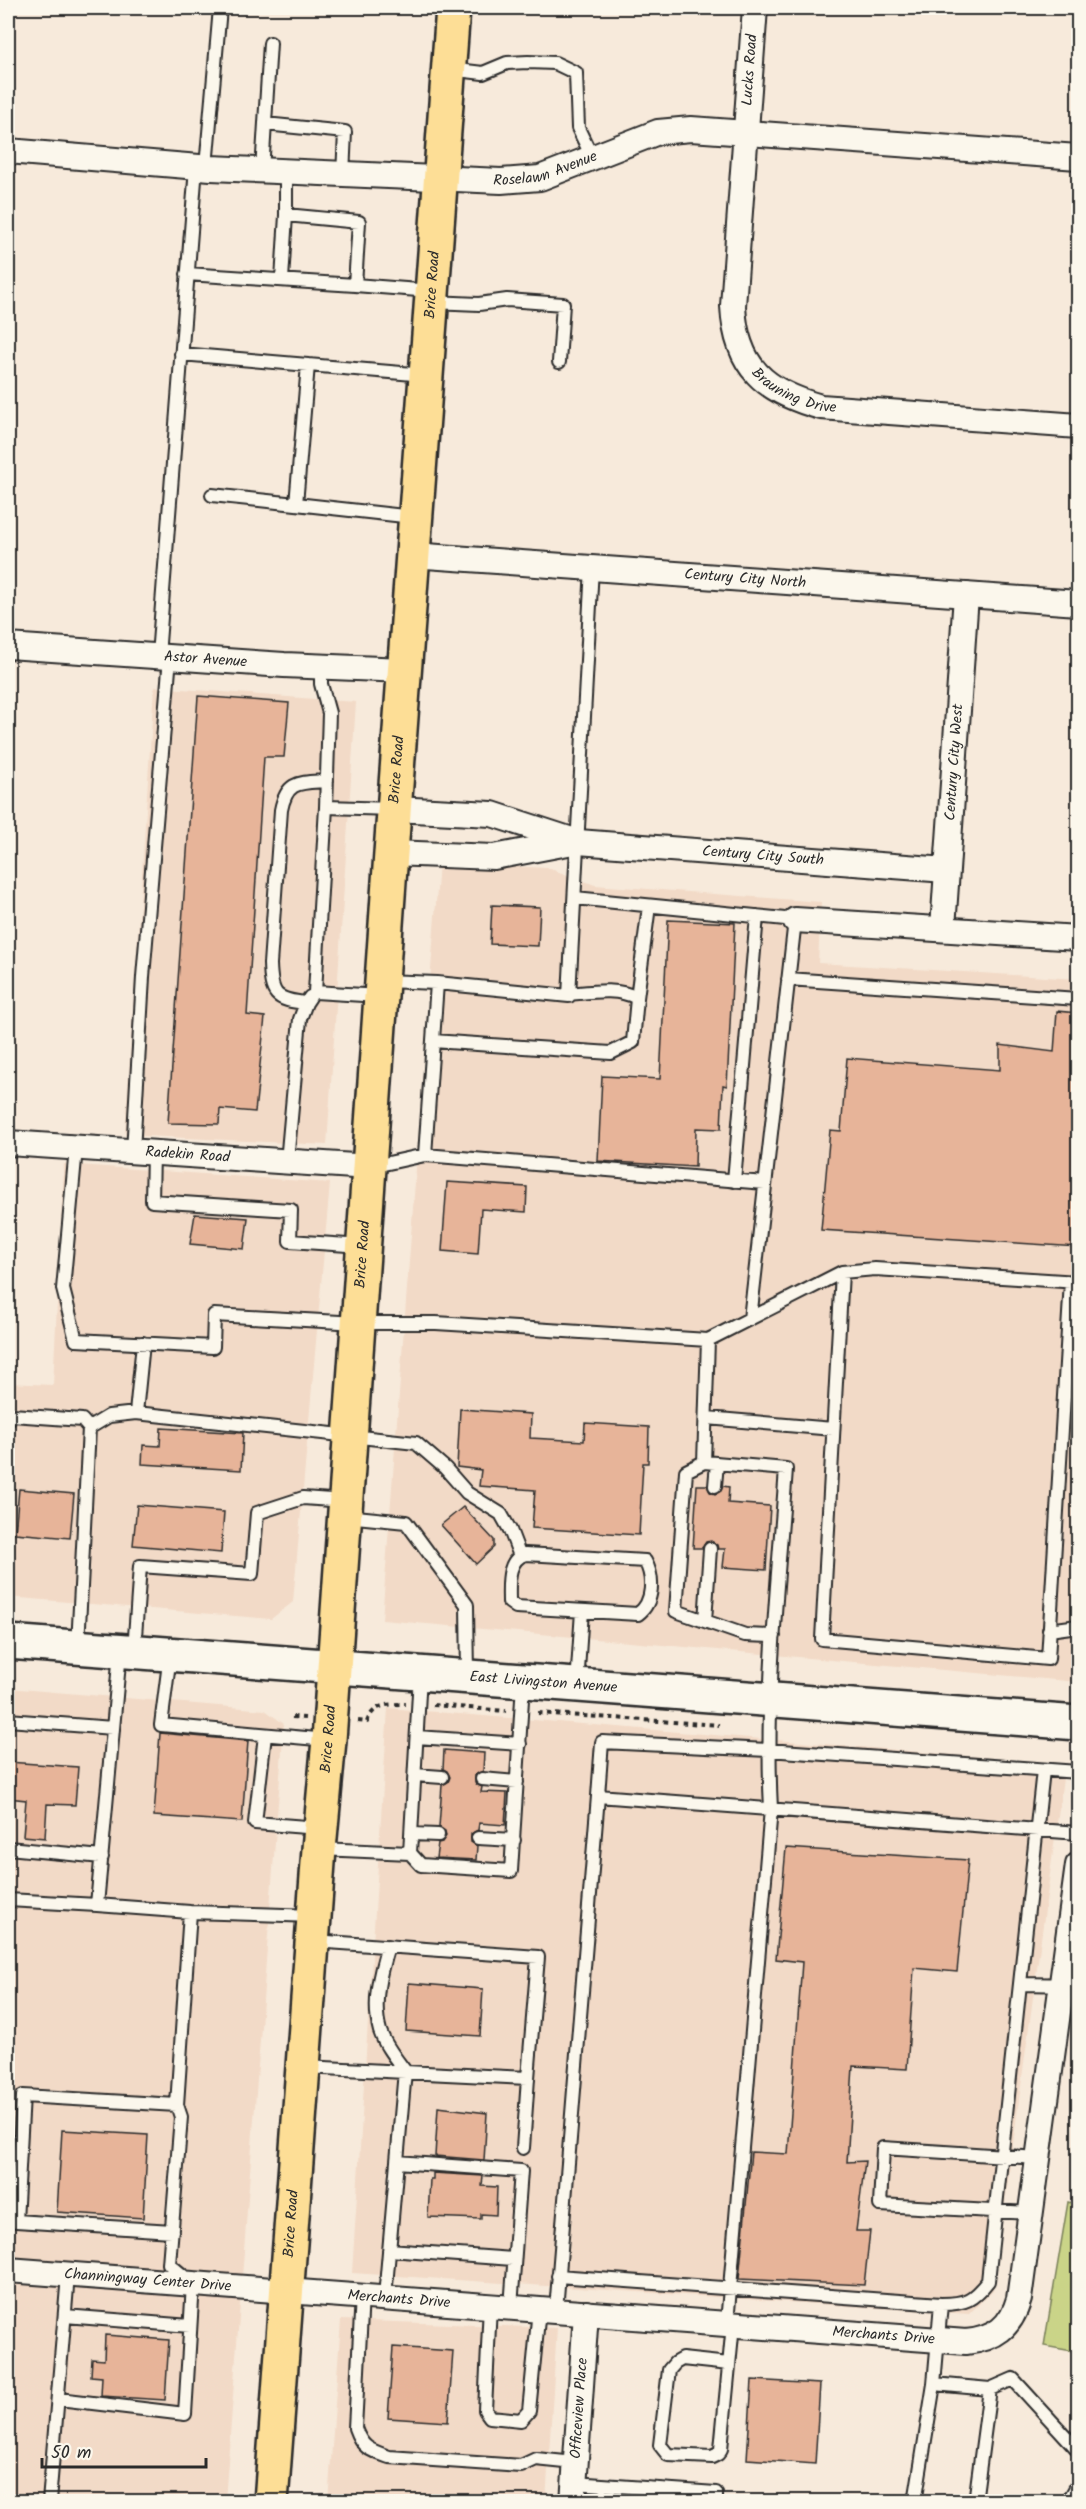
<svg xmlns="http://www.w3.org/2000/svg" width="1086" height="2509" font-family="Kalam,sans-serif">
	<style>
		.built { fill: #f2dac7 }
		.green { fill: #cad488; stroke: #7a805a; stroke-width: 1.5 }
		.building { fill: #e7b499; stroke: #2b2b2b; stroke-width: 1.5 }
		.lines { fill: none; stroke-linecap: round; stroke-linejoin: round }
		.lane-casing { stroke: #2b2b2b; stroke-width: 16 }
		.street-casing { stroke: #2b2b2b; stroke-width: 28 }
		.secondary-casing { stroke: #2b2b2b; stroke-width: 38 }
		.primary-casing { stroke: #2b2b2b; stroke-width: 38 }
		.path { stroke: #2b2b2b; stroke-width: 4; stroke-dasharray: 4.5 4.5; stroke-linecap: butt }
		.lane { stroke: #fbf7ec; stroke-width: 12 }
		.street { stroke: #fbf7ec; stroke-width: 24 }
		.secondary { stroke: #fbf7ec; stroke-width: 33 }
		.primary { stroke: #fdde96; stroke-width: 33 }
		.labels { text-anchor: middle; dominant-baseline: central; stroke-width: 5; stroke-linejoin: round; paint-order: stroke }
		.street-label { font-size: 15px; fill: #2b2b2b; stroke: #fbf7ec }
	</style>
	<rect width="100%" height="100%" fill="#f7eadb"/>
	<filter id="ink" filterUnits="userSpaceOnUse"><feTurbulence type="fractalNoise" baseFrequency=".0167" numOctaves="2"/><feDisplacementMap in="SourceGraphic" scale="12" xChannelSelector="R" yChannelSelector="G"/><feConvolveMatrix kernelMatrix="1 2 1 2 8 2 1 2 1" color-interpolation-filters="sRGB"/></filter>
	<g filter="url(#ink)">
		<path class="built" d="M154,687L356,702L327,1145L125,1135Z
			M439,863L548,868L595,885L821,902L818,963L1078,979V1682L382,1620Z
			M64,1164L330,1183L293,1602L271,1619L8,1597V1383L53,1385Z
			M8,1688L265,1710L284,1724L225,2501H8Z
			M388,1708L1065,1764L993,2290L969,2314L352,2273Z
			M341,2320L557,2328L546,2501L328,2502Z"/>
		<path class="green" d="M1068,2202L1078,2204V2352L1044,2346Z"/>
		<path class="building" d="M198,696L289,703L284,757H264L247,1015L265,1017L255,1112L220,1109L219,1124L168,1123Z
			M492,905L540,907L538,946L490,944Z
			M668,920L735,923L727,1086L723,1085L721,1129L696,1128L695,1167L598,1161L602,1076L660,1079Z
			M1057,1011L1078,1013V1247L821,1230L830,1130L841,1131L847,1058L1000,1070V1045L1054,1052Z
			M447,1182L527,1187L526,1212L481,1209L478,1254L442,1251Z
			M195,1214L248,1218L244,1249L190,1244Z
			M460,1409L531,1414L530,1438L584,1441L585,1423L649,1427L648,1463H643L639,1535L532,1528L535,1490L479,1486L481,1470L457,1467Z
			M161,1428L243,1433L241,1470L142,1464L143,1445L160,1446Z
			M697,1485H707L710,1492L715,1494L721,1491L723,1486L729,1487L728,1503L770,1506L766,1570L723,1567L725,1549H718L717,1545L711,1541L706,1542L702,1548H693Z
			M19,1489L74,1494L70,1538L15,1533Z
			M137,1505L224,1512L221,1553L133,1545Z
			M463,1507L494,1540V1547L476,1564L441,1525Z
			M160,1733L248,1741L242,1822L154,1816Z
			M444,1750L484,1753L483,1771L475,1775V1783L482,1787L481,1792L507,1793L505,1825L479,1823L478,1830L471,1834V1842L477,1846L476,1860L436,1858L438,1843L442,1842L446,1836L445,1831L439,1827L442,1785L448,1782L450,1777L447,1771L443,1769Z
			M8,1762L78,1767L75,1805L47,1804L45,1838L23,1836L26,1800L8,1798Z
			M786,1848L968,1860L957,1972L914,1968L907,2069L853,2066L847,2162L865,2161L856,2231H870L864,2285L739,2279L751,2152L788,2154L802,1962L776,1959Z
			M409,1983L483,1989L480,2036L406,2031Z
			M438,2107L487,2113L484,2160L435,2156Z
			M62,2130L148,2135L143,2218L57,2212Z
			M433,2173L483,2176L482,2186L497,2187L496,2215L481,2214V2219L428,2217L430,2179H433Z
			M105,2335L169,2340L165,2400L101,2396L102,2377L91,2376L92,2359L104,2360Z
			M393,2347L453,2351L448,2422L388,2418Z
			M752,2380L820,2384L815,2464L747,2459Z"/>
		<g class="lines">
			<defs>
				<path id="lane" d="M449,69L483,73L507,63L528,62L555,63L576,73L578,128L592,157
					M265,124L345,132L343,175
					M206,167L220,8
					M262,171L270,43
					M286,172V215L359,222L355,285L431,291
					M187,274L355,285
					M282,280L286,215
					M432,302L479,304L507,300L563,304L559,362
					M181,354L425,375
					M308,365L296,504L413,517
					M212,495L296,504
					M158,656L196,167
					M321,666V684L329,713L326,807
					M575,898L795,920L750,1319
					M788,979L1078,999
					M384,981L437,983L425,1155
					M437,983L569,996L592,567
					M379,996L315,992L326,807L393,809
					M637,998L649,906
					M306,1003C275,1000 271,995 270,964L281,810C287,780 300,783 327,781
					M433,1041L611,1053L633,1042L637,998C617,987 591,992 569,994
					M76,1148L63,1289L76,1340L213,1347L214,1315L358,1323H436L708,1340L842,1272L875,1269L1078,1282
					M133,1152L143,977L170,657
					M153,1153L152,1201L291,1210L290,1241L362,1246
					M287,1162L300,1019L306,1003L310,997
					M370,1167L425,1155L765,1183
					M734,1181L757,916
					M842,1272L822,1639L1048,1659L1071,1281
					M708,1340L704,1462L786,1469C778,1582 765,1695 771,1809L727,2323
					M143,1343L136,1413L416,1443L445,1468L467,1493L501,1514L510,1530L520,1556
					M707,1418L833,1429
					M8,1421L12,1415L82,1420L89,1428L78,1646
					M89,1428L109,1416L136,1413
					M704,1462L686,1471L676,1611L745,1635L774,1636
					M715,1486L717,1463
					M346,1516L406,1522L467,1605L468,1676
					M526,1554L645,1561C654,1577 654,1602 638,1614L516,1607L509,1602C509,1585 506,1559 526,1554Z
					M705,1621L710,1549
					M1049,1630L1078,1626
					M134,1651L140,1566L252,1574L257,1513L303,1498L345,1501
					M120,1652L97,1905L190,1912L314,1916
					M170,1655L161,1725L328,1740
					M577,1685L582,1611
					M8,1720L113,1728
					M265,1735L255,1823L319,1828
					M417,1737L520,1744
					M415,1775L442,1777
					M482,1779L517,1782
					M598,1796L602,1742L768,1750L1078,1772
					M412,1834L438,1835
					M478,1838L514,1840
					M8,1848L102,1857
					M320,1849L410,1853L421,1865L511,1871L523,1684
					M410,1853L420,1675
					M8,1900L97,1905
					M1020,1984L1078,1985
					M304,2067L528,2078L538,1957L314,1941
					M523,2148L528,2078
					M397,2162L521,2171L511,2307
					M1031,2213L880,2205L883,2148L1038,2158
					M172,2231L16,2221L23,2096L177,2105L190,1912
					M389,2250L513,2259
					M558,2276L941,2304C966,2304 973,2300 988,2281L1043,1770
					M362,2295L355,2428C362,2448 369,2450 389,2457L521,2466L536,2459L575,2463
					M385,2297L405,2071C396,2059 385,2046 380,2031C372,2003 380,1972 388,1946
					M941,2304L934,2384L990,2389L1013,2379L1078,2450
					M490,2305L485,2410L490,2417L521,2420L529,2411L539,2309
					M556,2310L598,1796L1078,1833
					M65,2316L190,2326
					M729,2364L682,2359L675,2363L669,2370L660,2445L668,2455L712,2457L718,2454L721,2449L733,2324
					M59,2399L185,2414L193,2284L169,2264L181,2117L177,2105
					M574,2483L716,2493V2502
					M49,2502L68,2275
					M653,2502V2489
					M915,2502L934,2384
					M975,2502L990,2389
					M1068,2502L1078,2484"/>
				<g id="street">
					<path id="s1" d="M755,8L733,306C736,367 765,392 821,407L1078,426"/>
					<path id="s2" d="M8,151L211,168L501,181L540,178L658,132L691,129L1078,157"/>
					<path id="s3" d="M412,555L1078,603"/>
					<path id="s4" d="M8,646L284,665L404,670"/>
					<path id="s5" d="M394,809L492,814L578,842L946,870"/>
					<path d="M391,853L494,857L573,842"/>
					<path d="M795,920L1078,938"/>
					<path id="s6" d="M943,928L966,595"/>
					<path id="s7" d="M8,1143L369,1167"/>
					<path id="s8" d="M8,2270L966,2342C995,2339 1011,2327 1019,2299L1078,1865"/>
					<path id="s9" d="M573,2502L586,2313"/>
				</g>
				<g id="secondary">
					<path id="s10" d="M8,1642L1078,1723"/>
				</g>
				<g id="primary">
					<path id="s11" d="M271,2502L319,1849L329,1740L391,853L453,8"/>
				</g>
			</defs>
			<use href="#lane" class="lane-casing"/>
			<use href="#street" class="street-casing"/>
			<use href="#secondary" class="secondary-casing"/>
			<use href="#primary" class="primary-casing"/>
			<path class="path" d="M433,1705L506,1711
				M538,1713L719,1725
				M292,1717L305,1718
				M358,1721L367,1722C373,1704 388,1704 405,1704"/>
			<use href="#lane" class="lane"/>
			<use href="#street" class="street"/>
			<use href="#secondary" class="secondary"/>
			<use href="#primary" class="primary"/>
		</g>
	</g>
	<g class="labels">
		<g class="street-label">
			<text transform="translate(750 70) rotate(-86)">Lucks Road</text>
			<text stroke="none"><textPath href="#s2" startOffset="540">Roselawn Avenue</textPath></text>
			<text stroke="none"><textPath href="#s11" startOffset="2223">Brice Road</textPath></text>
			<text stroke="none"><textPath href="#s1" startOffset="414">Brauning Drive</textPath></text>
			<text stroke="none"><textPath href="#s3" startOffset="334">Century City North</textPath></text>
			<text stroke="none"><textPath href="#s4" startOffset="198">Astor Avenue</textPath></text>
			<text stroke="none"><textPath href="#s6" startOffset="166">Century City West</textPath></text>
			<text stroke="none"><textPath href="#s11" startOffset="1737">Brice Road</textPath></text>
			<text stroke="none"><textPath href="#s5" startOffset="374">Century City South</textPath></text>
			<text stroke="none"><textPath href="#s7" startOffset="180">Radekin Road</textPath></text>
			<text stroke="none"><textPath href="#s11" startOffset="1251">Brice Road</textPath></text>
			<text stroke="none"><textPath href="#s10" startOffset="537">East Livingston Avenue</textPath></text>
			<text stroke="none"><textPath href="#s11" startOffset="765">Brice Road</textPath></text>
			<text stroke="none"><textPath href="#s11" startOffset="279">Brice Road</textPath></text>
			<text stroke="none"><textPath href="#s8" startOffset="140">Channingway Center Drive</textPath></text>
			<text stroke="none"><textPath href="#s8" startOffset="392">Merchants Drive</textPath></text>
			<text stroke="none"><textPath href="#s8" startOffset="878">Merchants Drive</textPath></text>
			<text stroke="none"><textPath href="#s9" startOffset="94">Officeview Place</textPath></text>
		</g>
	</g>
	<rect width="1086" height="2509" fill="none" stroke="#fbf7ec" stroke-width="30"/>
	<rect x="15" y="15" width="1056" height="2479" fill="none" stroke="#2b2b2b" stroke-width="2" filter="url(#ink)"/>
	<path d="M42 2458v9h164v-9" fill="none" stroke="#2b2b2b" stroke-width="3"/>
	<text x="51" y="2458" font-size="18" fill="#2b2b2b" stroke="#fbf7ec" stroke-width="4.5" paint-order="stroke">50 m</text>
</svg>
